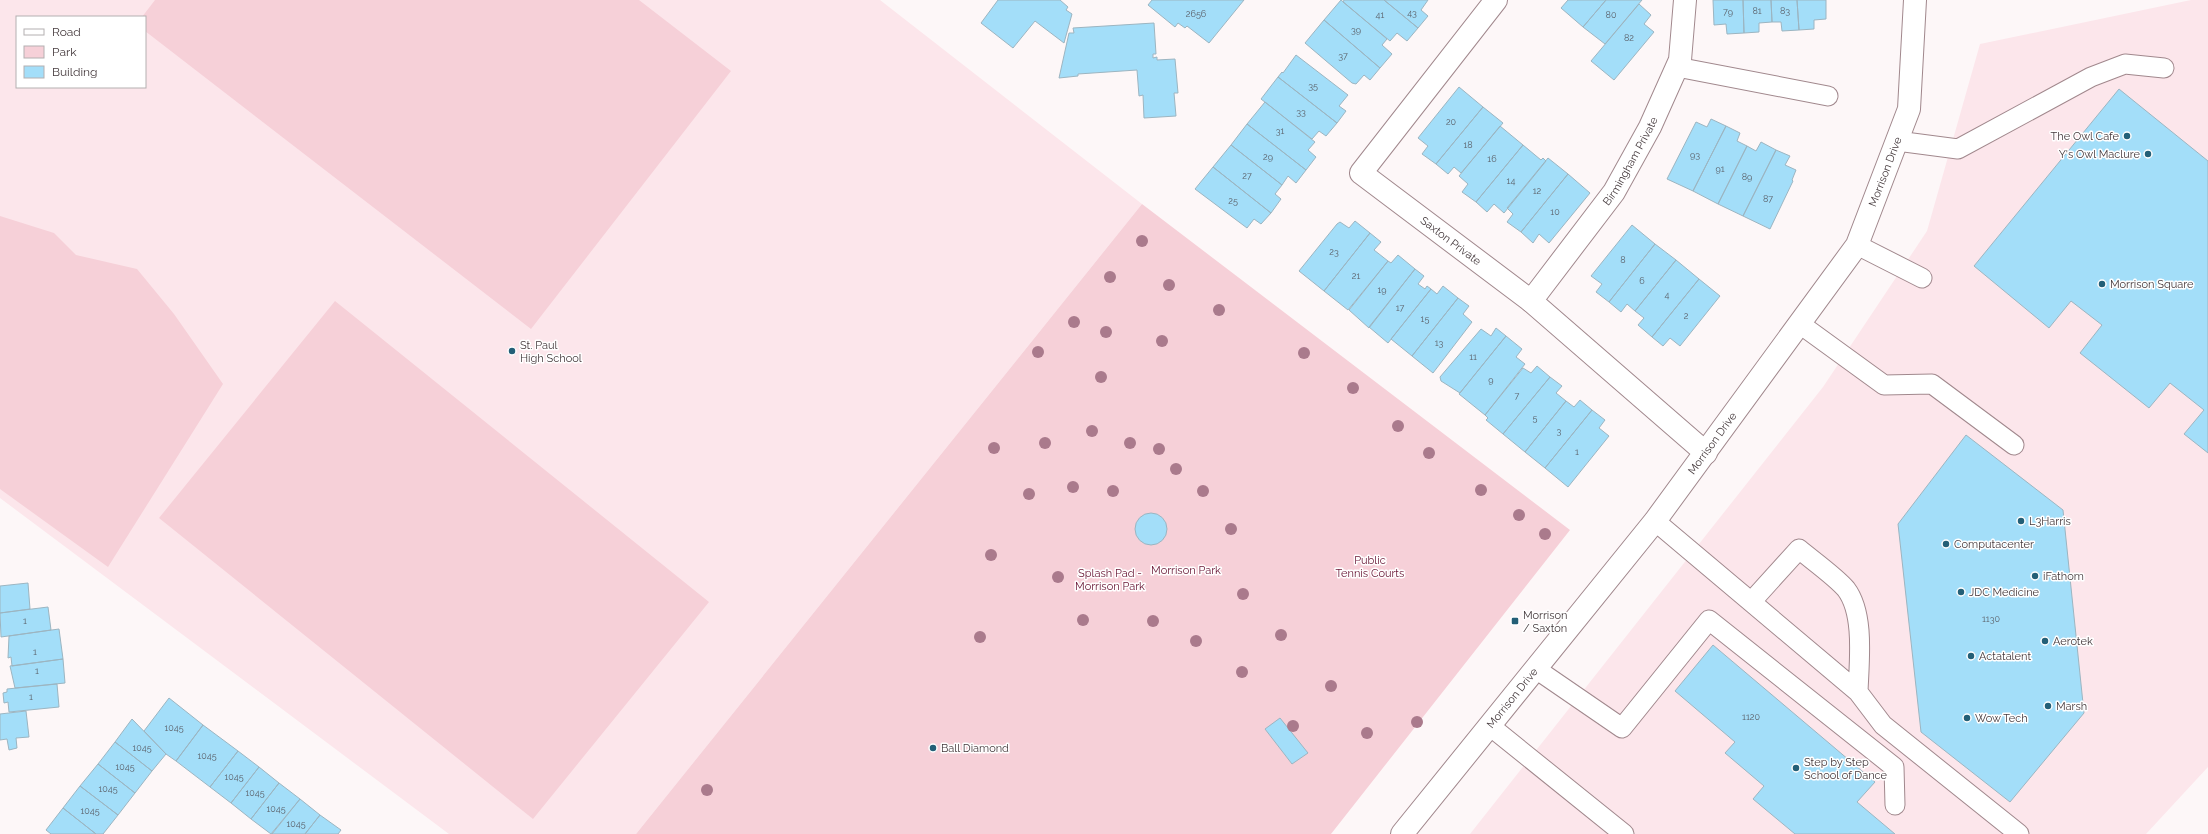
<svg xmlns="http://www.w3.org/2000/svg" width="2208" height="834" font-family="Raleway,sans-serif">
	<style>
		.built { fill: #fce6eb; fill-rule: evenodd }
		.green { fill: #f6d0d8 }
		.building { fill: #a3def9; stroke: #9cb5c1 }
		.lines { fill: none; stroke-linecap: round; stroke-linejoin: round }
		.service-casing { stroke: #a1888d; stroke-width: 21 }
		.minor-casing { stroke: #a1888d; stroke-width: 24 }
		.tertiary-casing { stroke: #a1888d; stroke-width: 24 }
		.service { stroke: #fff; stroke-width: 19 }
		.minor { stroke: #fff; stroke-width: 22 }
		.tertiary { stroke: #fff; stroke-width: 22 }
		.tree { fill: #aa7a8c }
		.poi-dot { fill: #235f77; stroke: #fff; stroke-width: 1.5 }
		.labels { text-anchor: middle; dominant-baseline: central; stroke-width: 3; stroke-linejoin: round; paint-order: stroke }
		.number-label { font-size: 9px; fill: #5c626b }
		.poi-label { font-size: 11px; fill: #44393c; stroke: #fff; text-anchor: start }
		.street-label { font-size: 11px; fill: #44393c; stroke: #fff }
		.park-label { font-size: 11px; fill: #671433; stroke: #fff }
	</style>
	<rect width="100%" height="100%" fill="#fdf7f8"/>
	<path class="built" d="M0,0H880L1142,204L636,834H449L0,498ZM17,17H145V87H17Z
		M2191,0H2208V767L2146,834H1470L1823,387L1927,231L1980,44Z"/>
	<path class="green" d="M155,0H639L731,71L531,329L145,31V17H142Z
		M1142,204L1570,530L1331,834H636Z
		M0,216L54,233L76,255L137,269L174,314L223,384L108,567L0,489Z
		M335,301L709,602L533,819L159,518Z"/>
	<path class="building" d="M998,0H1060L1068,7L1066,10L1072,14L1064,43L1035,21L1013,48L981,23Z
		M1152,0H1244L1209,43L1187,26L1185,28L1178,23L1175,27L1148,5Z
		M1341,0L1387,39L1382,45L1392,54L1380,68L1324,20Z
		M1344,0H1384L1418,28L1407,41L1397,33L1390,41L1343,2Z
		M1384,0H1428L1421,10L1428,16L1418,28Z
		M1568,0H1606L1583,27L1561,8Z
		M1606,0H1642L1605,44L1583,27Z
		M1713,0H1743L1744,33L1727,34L1726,24L1714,25Z
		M1743,0H1771L1772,22L1759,23V32L1744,33Z
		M1771,0H1797L1799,30L1782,31L1781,22H1772Z
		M1797,0H1826V19L1814,20V29L1799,30Z
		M1639,4L1651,15L1644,24L1654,32L1614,80L1591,61Z
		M1324,20L1380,68L1370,80L1364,75L1356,84L1352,83L1305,43Z
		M1154,23L1156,54H1153V58L1157,57V60L1175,59L1178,93H1174L1176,116L1144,118L1143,95L1139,96L1137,70L1078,74V76L1059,78L1069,33H1074L1073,28Z
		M1296,55L1348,95L1339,106L1346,111L1337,123L1278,77L1282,72L1283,73Z
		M1278,77L1337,123L1326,136L1319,131L1312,139L1261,99Z
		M1459,87L1483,107L1436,164L1422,154L1428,146L1418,138Z
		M2119,89L2208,161V453L2184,434L2204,410L2170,383L2149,408L2080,353L2102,325L2071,301L2049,328L1974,266Z
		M1265,102L1315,142L1308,150L1316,157L1306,170L1247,124Z
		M1483,107L1503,123L1461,173L1454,167L1448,174L1436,164Z
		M1711,119L1726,126L1693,191L1667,179L1696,122L1707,127Z
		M1247,124L1306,170L1296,183L1288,176L1282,185L1231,145Z
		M1500,126L1523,145L1476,202L1462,192L1468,184L1459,176Z
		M1726,126L1740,133L1737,141L1747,146L1718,204L1693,191Z
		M1761,142L1776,150L1743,216L1718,204L1747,146L1756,151Z
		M1231,145L1282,185L1275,194L1281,199L1271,213L1213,167Z
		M1523,145L1541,160L1543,158L1546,161L1504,213L1494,204L1487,212L1476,202Z
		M1776,150L1790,156L1785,165L1796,170L1792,180L1793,181L1770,229L1743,216Z
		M1548,158L1568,174L1521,232L1507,222L1513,214L1507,208Z
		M1213,167L1271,213L1261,224L1254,219L1247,228L1195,189Z
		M1568,174L1590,193L1549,243L1539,234L1533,243L1521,232Z
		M1355,221L1370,233L1324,291L1299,271L1337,224L1340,222L1349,228Z
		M1632,225L1655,244L1609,302L1596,292L1602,284L1591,276Z
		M1370,233L1381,242L1374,250L1388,261L1348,310L1324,291Z
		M1655,244L1676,260L1635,311L1627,304L1621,312L1609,302Z
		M1398,255L1415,269L1369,328L1349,310L1388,261L1391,263Z
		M1676,260L1699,279L1652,337L1638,325L1644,318L1635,311Z
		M1415,269L1424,276L1418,284L1425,289L1427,286L1431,289L1388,343L1369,327Z
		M1699,279L1720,296L1680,346L1670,338L1663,346L1652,337Z
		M1443,286L1458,298L1412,356L1391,339L1431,289L1437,294Z
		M1458,298L1469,306L1463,314L1472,322L1433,373L1412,356Z
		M1496,328L1506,336L1460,393L1441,381L1440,377L1481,329L1491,336Z
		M1506,336L1522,349L1516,357L1525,364L1485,415L1459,394Z
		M1537,366L1550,377L1503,434L1486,420L1488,418L1485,415L1523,368L1531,373Z
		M1550,377L1562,386L1556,393L1566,401L1525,452L1503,434Z
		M1580,400L1592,410L1545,468L1525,452L1566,401L1574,407Z
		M1592,410L1605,420L1599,428L1609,436L1568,487L1545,468Z
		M1966,435L2063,510L2084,713L2010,802L1921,732L1898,524Z
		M1135 529a16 16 0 1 1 32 0a16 16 0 1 1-32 0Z
		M28,583L30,609L0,613V586Z
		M48,607L51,630L1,637L0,613Z
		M59,629L63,659L12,666L11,657L8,658L9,636Z
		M1713,645L1875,782L1857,802L1895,834H1795L1753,799L1764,786L1725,753L1735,742L1675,691Z
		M63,659L65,683L15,688L10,666Z
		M57,684L59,707L9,712L8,702L4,703L3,693L7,692V689Z
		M169,698L203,725L176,761L166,754L144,731Z
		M26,711L29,737L16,738L17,748L9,750L7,739L0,740V714Z
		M1280,718L1308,753L1292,764L1265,729Z
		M132,719L166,754L152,771L115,742Z
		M203,725L238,751L210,787L176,761Z
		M115,742L152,771L135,793L98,764Z
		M238,751L259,767L231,803L210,787Z
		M98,764L135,793L118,815L80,786Z
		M259,767L279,783L251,819L231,803Z
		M279,783L300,799L271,834L251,819Z
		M80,786L118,815L103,834H96L63,808Z
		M300,799L320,815L305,834H272Z
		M63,808L96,834H51L46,830Z
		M320,815L341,830L338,834H305Z"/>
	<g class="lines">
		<defs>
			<path id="service" d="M1677,67L1828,96
				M1897,141L1958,149L2091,77L2125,64L2164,68
				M1857,245L1922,278
				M1800,324L1884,385L1932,384L2014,445
				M1655,521L1858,692L1883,725L2019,834
				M1751,602L1799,549C1812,560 1836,577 1846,589C1865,614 1859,662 1858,692
				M1536,669L1622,728L1709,620L1894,767L1895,805
				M1490,726L1624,834"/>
			<g id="minor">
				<path id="s1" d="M1496,0L1361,173L1531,301L1706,453"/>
				<path id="s2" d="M1531,301L1614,192L1650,127L1680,60L1685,0"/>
			</g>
			<g id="tertiary">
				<path id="s3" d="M1402,834L1655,521L1857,245L1909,109L1915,0"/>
			</g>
		</defs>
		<use href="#service" class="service-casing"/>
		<use href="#minor" class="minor-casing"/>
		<use href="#tertiary" class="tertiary-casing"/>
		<use href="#service" class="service"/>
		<use href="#minor" class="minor"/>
		<use href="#tertiary" class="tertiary"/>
	</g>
	<g class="tree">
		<circle cx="1142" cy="241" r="6"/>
		<circle cx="1110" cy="277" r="6"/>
		<circle cx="1169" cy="285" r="6"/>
		<circle cx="1219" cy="310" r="6"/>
		<circle cx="1074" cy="322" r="6"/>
		<circle cx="1106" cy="332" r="6"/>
		<circle cx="1162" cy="341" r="6"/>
		<circle cx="1038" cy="352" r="6"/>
		<circle cx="1304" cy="353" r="6"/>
		<circle cx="1101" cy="377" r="6"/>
		<circle cx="1353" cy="388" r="6"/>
		<circle cx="1398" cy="426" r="6"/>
		<circle cx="1092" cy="431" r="6"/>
		<circle cx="1045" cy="443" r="6"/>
		<circle cx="1130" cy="443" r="6"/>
		<circle cx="994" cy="448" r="6"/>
		<circle cx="1159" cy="449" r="6"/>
		<circle cx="1429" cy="453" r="6"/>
		<circle cx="1176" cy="469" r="6"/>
		<circle cx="1073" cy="487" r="6"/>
		<circle cx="1481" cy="490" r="6"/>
		<circle cx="1113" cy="491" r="6"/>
		<circle cx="1203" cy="491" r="6"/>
		<circle cx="1029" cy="494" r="6"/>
		<circle cx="1519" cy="515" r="6"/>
		<circle cx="1231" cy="529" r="6"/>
		<circle cx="1545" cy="534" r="6"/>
		<circle cx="991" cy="555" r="6"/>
		<circle cx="1058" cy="577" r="6"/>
		<circle cx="1243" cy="594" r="6"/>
		<circle cx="1083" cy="620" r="6"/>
		<circle cx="1153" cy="621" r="6"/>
		<circle cx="1281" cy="635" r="6"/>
		<circle cx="980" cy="637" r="6"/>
		<circle cx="1196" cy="641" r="6"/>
		<circle cx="1242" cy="672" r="6"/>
		<circle cx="1331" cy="686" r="6"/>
		<circle cx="1417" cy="722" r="6"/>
		<circle cx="1293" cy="726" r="6"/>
		<circle cx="1367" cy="733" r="6"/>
		<circle cx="707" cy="790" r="6"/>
	</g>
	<g class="poi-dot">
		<circle cx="2127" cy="136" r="4"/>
		<circle cx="2148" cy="154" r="4"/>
		<circle cx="2102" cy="284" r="4"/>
		<circle cx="512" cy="351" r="4"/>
		<circle cx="2021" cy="521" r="4"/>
		<circle cx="1946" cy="544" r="4"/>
		<circle cx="2035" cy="576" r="4"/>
		<circle cx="1961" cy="592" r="4"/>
		<rect x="1511" y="617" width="8" height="8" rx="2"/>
		<circle cx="2045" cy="641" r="4"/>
		<circle cx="1971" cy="656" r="4"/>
		<circle cx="2048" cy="706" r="4"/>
		<circle cx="1967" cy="718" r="4"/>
		<circle cx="933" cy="748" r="4"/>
		<circle cx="1796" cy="768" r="4"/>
	</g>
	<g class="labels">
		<g class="number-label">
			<text x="1757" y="11">81</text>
			<text x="1785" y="11">83</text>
			<text x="1728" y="12">79</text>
			<text x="1412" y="13">43</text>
			<text x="1196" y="14">2656</text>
			<text x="1380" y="15">41</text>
			<text x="1611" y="15">80</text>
			<text x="1356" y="30">39</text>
			<text x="1629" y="38">82</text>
			<text x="1343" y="56">37</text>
			<text x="1313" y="86">35</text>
			<text x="1301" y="112">33</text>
			<text x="1451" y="122">20</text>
			<text x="1280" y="131">31</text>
			<text x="1468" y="145">18</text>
			<text x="1695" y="155">93</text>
			<text x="1268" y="157">29</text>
			<text x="1492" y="159">16</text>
			<text x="1720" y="169">91</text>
			<text x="1247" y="176">27</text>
			<text x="1747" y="177">89</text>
			<text x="1511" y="181">14</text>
			<text x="1537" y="191">12</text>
			<text x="1768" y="199">87</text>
			<text x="1233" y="201">25</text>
			<text x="1555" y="212">10</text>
			<text x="1334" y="252">23</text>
			<text x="1623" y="260">8</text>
			<text x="1356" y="276">21</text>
			<text x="1642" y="281">6</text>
			<text x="1382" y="290">19</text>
			<text x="1667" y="295">4</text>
			<text x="1400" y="308">17</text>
			<text x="1686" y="316">2</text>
			<text x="1425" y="319">15</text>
			<text x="1439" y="343">13</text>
			<text x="1473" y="357">11</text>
			<text x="1491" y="380">9</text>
			<text x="1517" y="396">7</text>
			<text x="1535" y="418">5</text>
			<text x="1559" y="431">3</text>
			<text x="1577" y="452">1</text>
			<text x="1991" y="619">1130</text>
			<text x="25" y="621">1</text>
			<text x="35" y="652">1</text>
			<text x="37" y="671">1</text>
			<text x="31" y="697">1</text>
			<text x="1751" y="717">1120</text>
			<text x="174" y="728">1045</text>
			<text x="142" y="748">1045</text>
			<text x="207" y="756">1045</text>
			<text x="125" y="767">1045</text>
			<text x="234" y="777">1045</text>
			<text x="108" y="789">1045</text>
			<text x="255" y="793">1045</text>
			<text x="276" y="809">1045</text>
			<text x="90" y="811">1045</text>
			<text x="296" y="824">1045</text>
		</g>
		<g class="poi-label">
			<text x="2119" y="136" text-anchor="end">The Owl Cafe</text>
			<text x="2140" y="154" text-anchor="end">Y's Owl Maclure</text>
			<text x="2110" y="284">Morrison Square</text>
			<text x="520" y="345">St. Paul<tspan x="520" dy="13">High School</tspan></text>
			<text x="2029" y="521">L3Harris</text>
			<text x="1954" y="544">Computacenter</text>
			<text x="2043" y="576">iFathom</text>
			<text x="1969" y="592">JDC Medicine</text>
			<text x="1523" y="615">Morrison<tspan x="1523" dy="13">/ Saxton</tspan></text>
			<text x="2053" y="641">Aerotek</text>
			<text x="1979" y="656">Actatalent</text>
			<text x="2056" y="706">Marsh</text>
			<text x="1975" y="718">Wow Tech</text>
			<text x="941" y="748">Ball Diamond</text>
			<text x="1804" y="762">Step by Step<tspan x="1804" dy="13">School of Dance</tspan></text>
		</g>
		<g class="street-label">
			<text stroke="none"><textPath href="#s2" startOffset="172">Birmingham Private</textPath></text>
			<text stroke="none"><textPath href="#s3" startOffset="823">Morrison Drive</textPath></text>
			<text stroke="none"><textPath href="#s1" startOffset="332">Saxton Private</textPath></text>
			<text stroke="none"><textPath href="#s3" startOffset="499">Morrison Drive</textPath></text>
			<text stroke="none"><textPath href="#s3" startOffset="175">Morrison Drive</textPath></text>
		</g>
		<g class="park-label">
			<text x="1370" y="560">Public<tspan x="1370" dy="13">Tennis Courts</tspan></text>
			<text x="1186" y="570">Morrison Park</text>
			<text x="1110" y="573">Splash Pad -<tspan x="1110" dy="13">Morrison Park</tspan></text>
		</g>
	</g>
	<rect x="16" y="16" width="130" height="72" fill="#ffffff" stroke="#b4b0b1"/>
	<rect x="24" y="29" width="20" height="6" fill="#ffffff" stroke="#b4b0b1"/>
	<text x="52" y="36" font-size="12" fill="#44393c">Road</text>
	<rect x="24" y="46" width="20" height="12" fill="#f6d0d8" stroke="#b4b0b1"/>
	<text x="52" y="56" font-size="12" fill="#44393c">Park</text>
	<rect x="24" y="66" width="20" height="12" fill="#a3def9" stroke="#b4b0b1"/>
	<text x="52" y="76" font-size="12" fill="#44393c">Building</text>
</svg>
